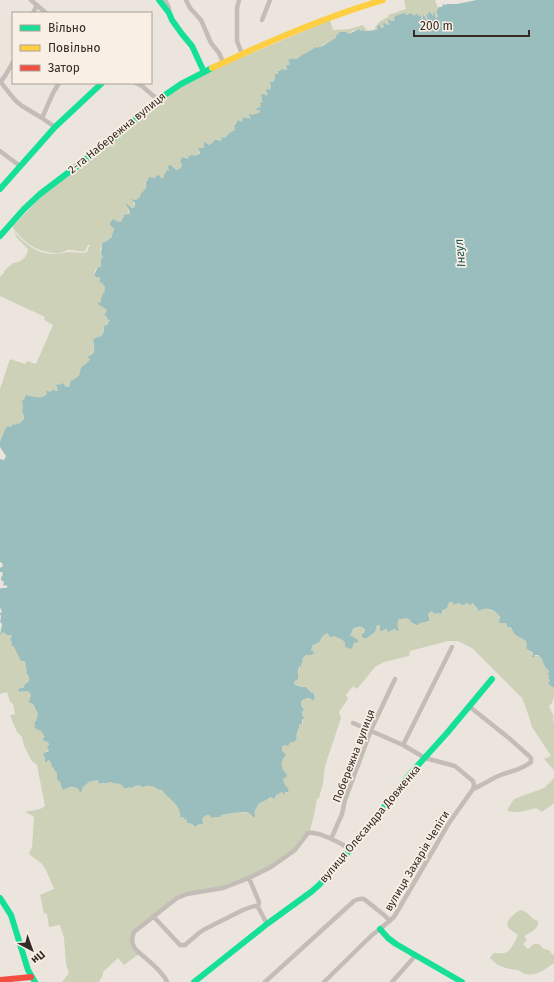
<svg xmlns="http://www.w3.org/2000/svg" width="554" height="982" font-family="'Fira Sans',sans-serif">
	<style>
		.green { fill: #cdd1b8 }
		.water { fill: #99bebd }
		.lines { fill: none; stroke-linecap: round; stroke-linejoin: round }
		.street { stroke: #c4bdb7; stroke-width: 4.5 }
		.fast { stroke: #16e098; stroke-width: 6 }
		.slow { stroke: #ffcf43; stroke-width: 6 }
		.jam { stroke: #f24e42; stroke-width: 6 }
		.labels { text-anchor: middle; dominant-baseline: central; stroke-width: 3.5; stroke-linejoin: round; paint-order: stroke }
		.street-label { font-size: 11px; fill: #342a26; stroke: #f9efe4 }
		.water-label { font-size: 12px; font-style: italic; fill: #1b5456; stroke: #f9efe4 }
	</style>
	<rect width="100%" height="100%" fill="#ebe5de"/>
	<path class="green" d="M404,0H435L438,8C436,11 439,15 436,18L433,15V16L431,13L429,15L426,14L428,21L425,19L424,14L422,18L423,21L422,22L419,15L418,16H414L410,13L407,15L404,13L395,17L394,21H391L389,19L388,21L389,25H383L384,27L383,28L380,27L378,31H372L375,29C376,23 383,19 388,17V15L406,9Z
		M330,20L333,30L349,29L363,25L365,28L368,30L361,31L360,29L352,31L349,34L346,32H343L336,38L317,48H314L308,53L302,55L297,59H291L288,60L290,64L286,66L287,70L283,69L278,74H275V79L273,82H271V87L269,90L268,95L262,94V98L261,99L263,102L261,107L258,110H260L261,111C259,114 257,115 253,115L251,119H248L244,117L242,122L237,123L234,126L235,130L229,133L225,138L222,137V140L220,142L218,140H213L212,143L209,145L205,142H204V147L199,150V154L195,156L190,154L191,156H189V159L183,157L180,161L182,164L181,168L175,170L173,166L169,171L167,170L166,172L164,173V178H162L159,175L155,178L150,177L148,180H146L145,183C148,190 141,193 140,198L137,200L133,199C133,202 135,204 135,207L132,208L128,205L127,207L130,215H126L124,214V217L122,218V221L119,222L115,220L110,223V225L114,229L112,235L113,237L104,243L102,242V246L100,250L103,257L101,259V265L95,270L94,275L96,277H99L100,279L99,282L102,283L105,287L104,291L105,293L103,294L100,306C104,307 106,307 107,311L104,315L105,316H106L108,320H110L109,324L104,326C104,330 103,336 98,337C96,338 95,338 93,339C94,346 96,353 88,356L90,359C88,363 85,365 81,367L79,376L76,378L75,377L74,380H71L69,387L68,388L66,387L64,384L60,385L59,384L56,386L58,391H55L52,389L50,392L47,390H46L47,394L40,398L31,397L26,396L22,401L23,407L22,411L24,416V419L19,424L17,423L15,425H13L12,426L6,427L0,442V389L10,359L25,364L27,361L36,364L53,325L44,320L45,317L0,296V277L4,273V271L13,263C21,263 27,257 28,249L17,238L13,230C24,244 38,255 57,254C61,254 65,252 69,252C76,252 81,254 87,252L90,245H88L85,251C79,253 72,249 67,250C65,251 63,252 61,253C57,254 52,253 48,252C32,249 23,241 13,228L14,225L42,196L139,119L159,103L182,86L224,65Z
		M449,602H451L455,605L457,603L460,604L467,603L469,604V606L473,603L478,610C480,610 482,609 484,609C490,608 496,613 499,616L500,623H506L507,624L506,626L507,627H511L518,636L526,641C528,651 529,649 534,656H539L543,660L545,667L549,671L548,674L549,676L548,678L550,680L548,684L554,688C554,695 554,703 549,706L554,717L553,719L554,724V770L544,759L551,756L532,727L527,711L522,698L472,648L458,641H448L410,651L409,656L384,662L375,667L357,689L353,686L346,695L348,699L339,712L341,718L325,766L323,783L319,798L317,799L314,815L310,831L294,850L264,870L230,885L184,894L131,936L139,954L124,965L118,958L103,972V975L99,982H62L69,973L66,964L64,938L60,925L49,927L47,914L44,913L40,895L54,889L46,870L42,864L29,854L32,847L34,818L33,816L25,812L40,809L45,806L37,765L32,761L24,746L22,737L17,732L10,716L11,715L15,714L13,704L10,702L7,692L0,694V635L3,632L12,635L10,640L12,642L11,645L14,647L15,650L23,662L24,661L26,663V668L27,670L26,671C29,676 32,681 25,684L23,688H20L18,690L20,692L23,691L24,692L26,691L29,692L31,695L32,703L38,714L36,721L34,723L35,725L34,728L41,730L45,737L44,741L48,743V746L47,747L49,750L44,753L43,755L46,760C50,761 51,761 52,767L54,768V770L57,773V779L60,780L62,784L61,786L63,789L73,787L75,788H77L81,792L83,787L89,782L97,780L100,784C107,780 113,783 120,784L124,788C133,787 144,783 153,786C157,788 158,789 162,790C166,794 179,805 180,810C180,811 181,817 181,817H183L184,819L187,820V823L192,824L194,827L197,826L202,822V819C205,817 205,814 209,814L213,818L215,817H220L221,815L238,812L254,813V809L258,806V804L260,802H262C264,800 269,797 272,797L274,799L276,798V795L281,792L285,793L288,792L289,789L285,785L283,779L284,778H286L287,774C281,769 280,764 284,757L282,751V747L284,745L288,746L291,742H294L297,739C296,733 300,730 299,725L303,722V717L302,715V712L304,709L301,704L302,700L307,698H314L315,697V694L312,693L308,688L295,685L294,683L295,681L298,678C298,671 301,659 306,655H308L312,651L311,649V647L322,639L324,635L327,633L341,638L345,643V646L352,649L354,643L358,641L350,635C353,629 359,622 365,630V632L362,634V637L367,638L375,632L377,625H380V629L387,630L394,629L398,631L397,624L399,619H402L405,617L409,619L411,622L416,625L423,622H429L430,619L428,614L430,611H432L435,614L438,613L443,614L442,612L447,607Z
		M554,778V803L542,812L536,808C527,810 516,815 507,810L514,799L544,788Z
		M520,910C530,912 530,919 538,921C540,928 530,933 524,936L527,940L523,944L528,949L534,944H539L544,949L549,950L552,954L554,955V963C543,971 531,980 518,970C508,969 497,967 490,958L491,956L494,953C498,953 504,954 507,952C511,950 516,939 518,935L517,934C515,932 511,931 509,928C503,922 515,913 520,910Z"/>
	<path class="water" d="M477,0H554V688L548,684L550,680L548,678L549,676L548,674L549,671L545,667L542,659L538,655H535L534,657H532L533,653L526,648L527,647L526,641C517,635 515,637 511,627H507L506,623H500L499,621L500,617C495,610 487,606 479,611L473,603L469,606V604L467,603L463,605L458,603L454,605L452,602H449L447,608L442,611V614L438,613L435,614L431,611L428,614L430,621L420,623L418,625H416L411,622L409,619L405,618L402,619H399C397,623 397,626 399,630L398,631L394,629L388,632L386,629L381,631L380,630V625H377L375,632L367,638H364L362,637V634L365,632V630C362,625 358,626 353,629L352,632L350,635L358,640V642L354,643L352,649L345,647V643C341,637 338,639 335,636L331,637L327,633L324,635L319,642L312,646L311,650L314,652V653L311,655H306L303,658L301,666L299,667L298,672V679L295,681L294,683L295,685L302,687H306L312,693H314L315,697L313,701L310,698H307L302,700L301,704L304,710L302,712V715L304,718L302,720V723L299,725C300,730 295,733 297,739L294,742H291L288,746L284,745L282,747V751L286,755C280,761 280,769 287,774L286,778H284L283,779L285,785L289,789L288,792H286L284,794L282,792L276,795L275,799L270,797C267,800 262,802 259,803C257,808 253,810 255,816L254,818C252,816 251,814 249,813C244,810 227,814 221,815L220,817H215L212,818L209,815C206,814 204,817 202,819L203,824H199L195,827L192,824L187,823V820L184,819L183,817H180C182,805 168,799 162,790L157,789C154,785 147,785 143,787C140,785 135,785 132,788L130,787L128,788H124L120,784L113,783L110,782L107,783H102L100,784L97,780L89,782L83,787L81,793L77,788C76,788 74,787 73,787C70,786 66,789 63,790L61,786V783L57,779V773L54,770V768L52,767L51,763L49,760L46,762H45V758L43,755L44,753L49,751L47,747L49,744L47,742L44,741L43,738L45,737L41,731L34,728L35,725L34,723L36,721L38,714L33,704L29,702L31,695L29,692L26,691L24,692L23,691L20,692L18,690L20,688H23L25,684C32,681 29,676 26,672L27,670L26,668V665H25L26,663L24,661H21C19,656 16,652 14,647L11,645L12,642L10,640L12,635H7L3,632L0,635C0,631 2,628 2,624L0,622L1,617L0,613L2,612L0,607V589L1,588H6L8,586L3,585L4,582L1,580V578L3,574L2,572H0V568L3,566L2,563L0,562V459L4,460L6,456L0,447V442L6,427L12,426L13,424L15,425L17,423L19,424L24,419V416L22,411L23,407L22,401L24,399L26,395C29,396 38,398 41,397C43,397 45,395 47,394L46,390L50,392L53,389L55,391H58L56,385L59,384L60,385L63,383L66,387H69L71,380H74L75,377L76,378L79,376L81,367C84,365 88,363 90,359L87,356C97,355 94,346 93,339C95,338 96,338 98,337C104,336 104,330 104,326L109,324L108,323L110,320H108L106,316L104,315L107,311L106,309L99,305L98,303L101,302V299L102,297L103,293L105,292L104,291L105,287L102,283L99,282L100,279L99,277H96L94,275L98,267H100L101,265V259L103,257C99,252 103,248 102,243L107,241L112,237V235L114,229L110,225V223L113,219L119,222L122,221V218L124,217V214L126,215L130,214L129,210L126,205L127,204L132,208L135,207V203L132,200V199L137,200V198H140V195C142,192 147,189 146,186C146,184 146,183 146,181L148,180L149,177L155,178L156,176L160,175L161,178H164V174L166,172V170L169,171L168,166L170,165L172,166L176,170L181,168L182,164L180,162L182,157L189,159L188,156H191L190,154L195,156L199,154L200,153L198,148H203L204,147V142H205L209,145L212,143L214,140H218L220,141L222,140L221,137L225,138L229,133L235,130L234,126L236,124L238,120L241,122H242L243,117L251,119V118L249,115L250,114L252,115L259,113L260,111V110H256L257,108L261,107L260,103L263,102L261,99L262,98L261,94H262L268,95L266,90L267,89L270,90V89L271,87L270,82H273L275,79V74H278V71H280L282,69L287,70L286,65H288L290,64L288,60C291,58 293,59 297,59L302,55L308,52L314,48L315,47L317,48C319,47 321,46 323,46C327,43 331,40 336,38V36L340,32H346L349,34C352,32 356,31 359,29L361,31L363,30L365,31L378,30L377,26L380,25L381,28H383L384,26L382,24L384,23L387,25H389L388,20L389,19L391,21H394L395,16L404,13L407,15L410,13L415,16L416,14H418V16L420,15L421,16V20L422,21H423L422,18L423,17V14L425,17L426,19L428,21L426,14L429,15L428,13L430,12L433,16L434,11L435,17L436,18L438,16C436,13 437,9 439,7H442L443,4L445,5L447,4H457Z"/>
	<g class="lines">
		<path class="street" d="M31,0L46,13
			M165,0L169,8V13
			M186,0L190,8L201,20L211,43L219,53L223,62
			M239,0L237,8V41L242,54
			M33,13L37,5
			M262,20L270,0
			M0,81L10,94L16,101L22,106L42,118L55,127
			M1,81L5,76L13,62
			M136,83L142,86L157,99
			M42,118L53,93L59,83
			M0,151L20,166
			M353,723L403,745L425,758L455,766L473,781L474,785L473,789
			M403,745L452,647
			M331,839L342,814L345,800L371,730L395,679
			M249,878L259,902L258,907L267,924
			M153,916L180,945H185L199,933L205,929L243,910L254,906L258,907
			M167,982C163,972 151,963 143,956C140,953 136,951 134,947C131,942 132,937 134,932L177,898L187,894L223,888L249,878L271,867L295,850L308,833C319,831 340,843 350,849
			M265,982L354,901C357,899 360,898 364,899L384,915L390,921
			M324,982L372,935L380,929L394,917L449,823L473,789C481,786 488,781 496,777C507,772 522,770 531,762V758L529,756L510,739L470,707
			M392,982L416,955"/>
		<path class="fast" d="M159,0L169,13L172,20L182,34L192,46L204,72
			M0,189L55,127L102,83
			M0,236L24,209L40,194L119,134L156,101L181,84L212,68
			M0,898L11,915L28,970L35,982
			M380,929L388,938L396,944L462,982
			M194,982L267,924L311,892L319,885L342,860L410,774L447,733L492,679"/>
		<path class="slow" d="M212,68C267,42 324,17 383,0"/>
		<path class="jam" d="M0,980L31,977"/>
	</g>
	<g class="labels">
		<g class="street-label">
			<text transform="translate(117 133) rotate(-39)">2-га Набережна вулиця</text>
			<text transform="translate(354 756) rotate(-69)">Побережна вулиця</text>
			<text transform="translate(370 824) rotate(-50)">вулиця Олесандра Довженка</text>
			<text transform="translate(417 861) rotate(-59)">вулиця Захарія Чепіги</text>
		</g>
		<g class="water-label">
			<text transform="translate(460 253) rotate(-96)">Інгул</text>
		</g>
	</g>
	<rect x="12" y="12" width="140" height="72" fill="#f9efe4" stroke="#aaa098"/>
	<rect x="20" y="25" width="20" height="6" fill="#16e098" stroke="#aaa098"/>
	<text x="48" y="32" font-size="12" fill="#342a26">Вільно</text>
	<rect x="20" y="45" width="20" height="6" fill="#ffcf43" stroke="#aaa098"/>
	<text x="48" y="52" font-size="12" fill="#342a26">Повільно</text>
	<rect x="20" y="65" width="20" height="6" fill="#f24e42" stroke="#aaa098"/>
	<text x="48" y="72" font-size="12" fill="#342a26">Затор</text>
	<g transform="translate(32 950) rotate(139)" stroke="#f9efe4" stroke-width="3" paint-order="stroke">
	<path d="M0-3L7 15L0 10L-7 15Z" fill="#342a26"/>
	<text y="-6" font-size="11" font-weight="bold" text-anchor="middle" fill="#342a26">Пн</text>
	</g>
	<path d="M414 30v6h115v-6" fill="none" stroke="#342a26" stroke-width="2"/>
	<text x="420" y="30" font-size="12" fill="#342a26" stroke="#f9efe4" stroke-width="3" paint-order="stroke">200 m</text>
</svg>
